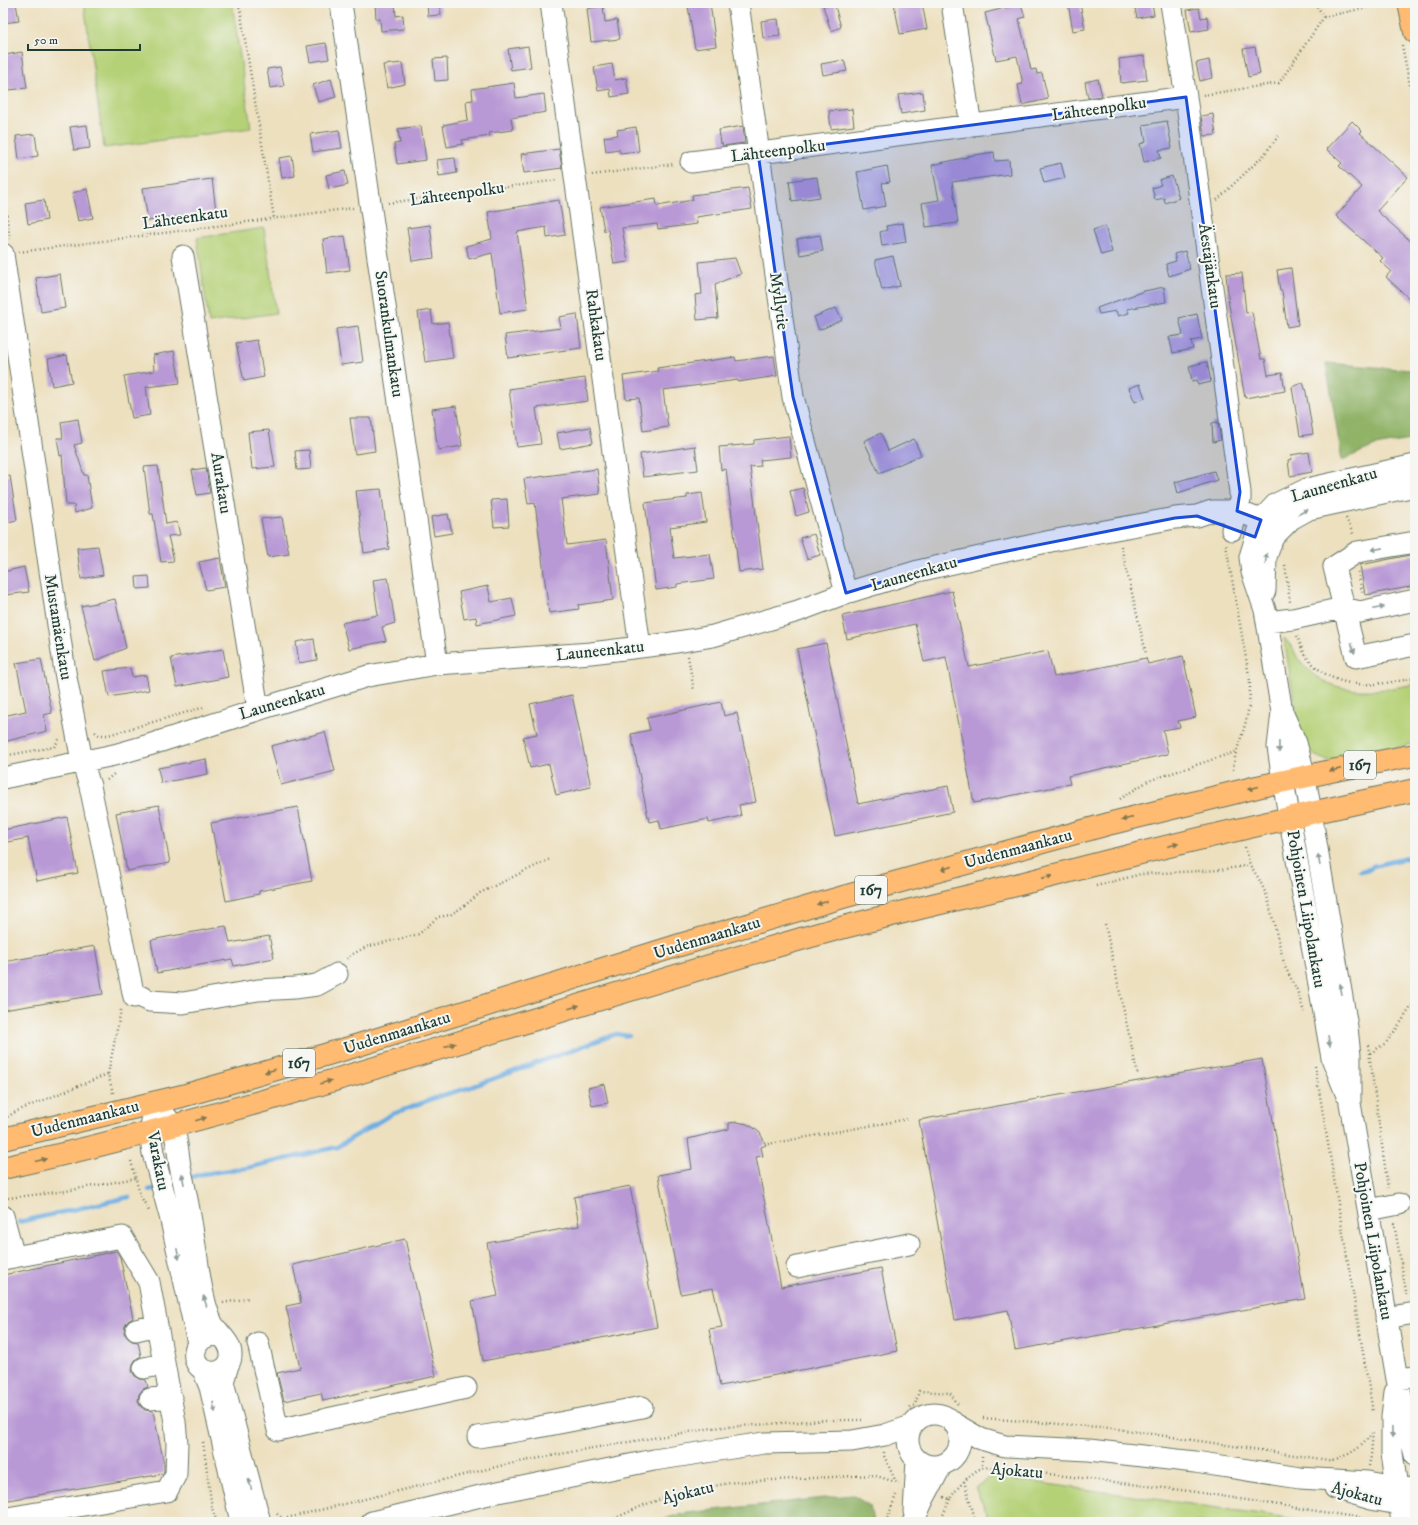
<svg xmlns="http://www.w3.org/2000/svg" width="1418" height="1525" font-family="'IM FELL DW Pica',serif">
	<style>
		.green { fill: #b5d177; stroke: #6a8756 }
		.forest { fill: #90b368; stroke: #58784e }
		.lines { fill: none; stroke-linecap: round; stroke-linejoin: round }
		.stream { stroke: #70aee2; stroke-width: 4.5 }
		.building { fill: #b898d5 }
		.minor-casing { stroke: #677665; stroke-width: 23 }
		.major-casing { stroke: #677665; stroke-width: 24 }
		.path { stroke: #677665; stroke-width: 2.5; stroke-dasharray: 1 3; stroke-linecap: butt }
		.minor { stroke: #fff; stroke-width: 21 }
		.major { stroke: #febb71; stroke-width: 22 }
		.oneway { fill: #8f9e9a }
		.oneway2 { fill: #83764f }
		.marked { fill: #1d4ed8; fill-opacity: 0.2; stroke: #1d4ed8; stroke-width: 3; stroke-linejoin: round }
		.labels { text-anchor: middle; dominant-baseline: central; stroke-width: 4; stroke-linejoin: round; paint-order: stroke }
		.shield { fill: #f6f6f2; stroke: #60746d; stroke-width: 1 }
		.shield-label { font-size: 16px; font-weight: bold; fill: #1f3d34 }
		.street-label { font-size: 17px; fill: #1f3d34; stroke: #f6f6f2 }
	</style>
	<rect width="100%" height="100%" fill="#f6f6f2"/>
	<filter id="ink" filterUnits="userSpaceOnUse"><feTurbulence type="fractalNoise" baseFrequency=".025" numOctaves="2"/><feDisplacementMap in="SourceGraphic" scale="8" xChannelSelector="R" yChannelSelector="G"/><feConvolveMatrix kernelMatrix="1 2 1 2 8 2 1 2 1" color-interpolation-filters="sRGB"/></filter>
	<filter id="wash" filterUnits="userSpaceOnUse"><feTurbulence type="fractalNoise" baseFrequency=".012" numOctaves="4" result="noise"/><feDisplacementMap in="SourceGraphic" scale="16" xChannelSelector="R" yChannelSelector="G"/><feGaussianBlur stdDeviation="0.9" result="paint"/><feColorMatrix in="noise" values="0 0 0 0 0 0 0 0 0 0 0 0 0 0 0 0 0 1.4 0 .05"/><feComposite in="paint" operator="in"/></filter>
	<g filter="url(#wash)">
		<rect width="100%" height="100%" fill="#ede0bf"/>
		<path class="green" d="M84,3H232L251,128L104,148Z
			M264,228L276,313L209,323L197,238Z
			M1284,638C1293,645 1295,657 1303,665C1334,698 1375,692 1415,684V743C1395,748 1344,764 1326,760C1315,757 1308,751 1301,743Z
			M991,1476L1033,1482L1318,1522H991L975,1488Z"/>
		<path class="forest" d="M1326,363L1411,370L1415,365V439L1375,446L1342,460Z
			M852,1495L870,1506L873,1522H650L687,1513Z"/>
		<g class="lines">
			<path class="stream" d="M1360,871L1370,869L1373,866L1415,856
				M188,1178L202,1174L247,1168L337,1147L390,1115L440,1096L471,1087L616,1034L629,1036
				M149,1190L158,1188
				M19,1222L129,1197"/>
		</g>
		<g id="blocks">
			<path class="building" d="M3,3H16L19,21L3,23Z
				M375,3H395L396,16L403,15L404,29L381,31L380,19H376Z
				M427,3H440L441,15L428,16Z
				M710,3L716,46L695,49L688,6Z
				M834,3L841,27L831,31L823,6Z
				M894,3H922L927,29L900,34Z
				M1068,3H1080L1085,29L1073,31Z
				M1134,3H1152L1154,15L1137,18Z
				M1021,4L1025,17L1019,19L1031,70L1036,69L1037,74L1042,73L1048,99L1022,105L1018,85L1023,84L1017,56L996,60L985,13Z
				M603,6L605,22L617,20L620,39L591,42L587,9Z
				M1199,8L1201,18L1207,17L1209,29L1191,32L1187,10Z
				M778,19L780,36L763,38L761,21Z
				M326,43L329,59L310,62L307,46Z
				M528,46L531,67L511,70L508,49Z
				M1255,47L1260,74L1248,77L1243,49Z
				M22,52L27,88L9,90L5,55Z
				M1144,56L1147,80L1121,83L1119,59Z
				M447,58L448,80L435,81L433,59Z
				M844,60L847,71L823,75L821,64Z
				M1209,60L1212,78L1200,81L1196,63Z
				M402,63L405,84L387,88L383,65Z
				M612,64L615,80L626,78L629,94L611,97L610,89L598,91L594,67Z
				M280,67L284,86L270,88L267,69Z
				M331,79L336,97L318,102L313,85Z
				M1098,79L1102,96L1088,98L1085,82Z
				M514,83L516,98L544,94L546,112L511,118L513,130L489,133L490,136L462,140L463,144L447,147L443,125L468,120L466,101L473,100L472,89Z
				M923,92L925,110L901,114L898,95Z
				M852,109L854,126L831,129L829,111Z
				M1213,114L1216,135L1204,136L1201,116Z
				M1167,121L1172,148L1159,150L1161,158L1144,162L1140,144L1146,142L1143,125Z
				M1352,121L1362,131L1360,133L1408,177L1377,211L1415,245V304L1386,277L1391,271L1380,261L1383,258L1336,216L1362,187L1339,166L1342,163L1326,149Z
				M87,125L90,148L74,150L70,127Z
				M421,126L426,160L397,164L394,144L400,143L398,129Z
				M743,126L745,143L723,146L722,143L721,144L719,130Z
				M636,127L639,151L620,153L619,149L606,151L604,137L618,135L617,130Z
				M339,130L342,148L313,152L310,134Z
				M35,134L38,156L19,159L16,136Z
				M559,149L562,168L524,173L521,154Z
				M994,152L995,161L1009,160L1010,174L952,182L958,223L926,227L922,203L939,200L932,165L968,157V156Z
				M292,156L295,176L282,178L279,158Z
				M455,158L457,173L439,176L437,160Z
				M1061,163L1065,178L1044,183L1040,168Z
				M887,166L890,182L882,183L886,206L864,210L857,172Z
				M345,171L348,185L329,189L326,175Z
				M1172,176L1179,198L1165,203L1164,198L1155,200L1152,188L1161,185L1159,180Z
				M817,177L820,197L792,201L789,181Z
				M212,179L216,211L148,221L143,188Z
				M748,188L752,209L696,217L697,224L658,229L657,224L622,228L628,262L614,264L608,230L604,231L600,207L656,199L657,206L693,200L692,195Z
				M87,189L93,218L78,221L72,193Z
				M44,200L47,220L28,224L25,203Z
				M559,200L565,235L547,238L546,227L517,232L528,309L500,313L492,253L469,259L466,246L492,239L488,212Z
				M903,223L906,242L882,246L880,232L887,230L886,226Z
				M430,225L434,258L412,261L407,228Z
				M1105,226L1112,252L1101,255L1093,230Z
				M820,235L823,251L800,255L797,239Z
				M345,236L350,270L327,273L323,239Z
				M1185,251L1190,269L1169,276L1166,264L1176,261L1174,254Z
				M893,256L900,286L882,290L875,260Z
				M735,258L741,274L715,284L718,318L697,320L695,295L702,294L699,262Z
				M1291,268L1298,325L1287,327L1282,291H1280L1277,270Z
				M1242,273L1246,313L1252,312L1261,359H1265L1268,375L1282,373L1285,391L1245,398L1229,305L1226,274Z
				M60,274L65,308L41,312L36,278Z
				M1164,287L1166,302L1127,309L1129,313L1118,316L1116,311L1099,314L1097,308L1144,291Z
				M836,308L842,320L819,330L814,317Z
				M431,310L433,324L448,322L453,358L425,362L418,312Z
				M577,314L581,348L508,358L505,335L561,328L559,317Z
				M1197,314L1202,339L1191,341L1193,349L1173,353L1169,337L1183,335L1179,318Z
				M358,326L363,362L341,365L336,329Z
				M257,340L264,377L244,381L236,343Z
				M174,351L180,383L146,387L150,415L132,418L124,376L154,371L153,355Z
				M67,355L72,382L52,386L48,359Z
				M774,356L777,376L738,382V380L663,390L668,427L643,431L639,398L626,399L623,376L658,371L657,368L735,357L736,361Z
				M1207,362L1211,382L1198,385L1197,380L1192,381L1189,366Z
				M585,378L588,401L536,408L541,444L517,447L509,389Z
				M1303,382L1306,392L1313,434L1300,436L1292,387Z
				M1140,384L1145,398L1135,402L1129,388Z
				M456,406L462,446L438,450L432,409Z
				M350,418H371L375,451L355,454Z
				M78,419L82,443L74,445L84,475H87L92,508L75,513L74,505H66L62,455L60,456L57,438H63L61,422Z
				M1218,422L1221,440L1213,442L1212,423Z
				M590,427L593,443L560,449L557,433Z
				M269,430L275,467L252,469L248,432Z
				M881,433L888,451L914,439L921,455L879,473L864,441Z
				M789,436L791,457L760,460L761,466L750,467L763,569L739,572L726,469L721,470L719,447L754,444V440Z
				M695,446L698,470L643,477L640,454Z
				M309,450L311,469L297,470L295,451Z
				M1309,452L1312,472L1290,476L1288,460L1292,459L1291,455Z
				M158,466L166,524L177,522L180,535L168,536L174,561L161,562L153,514H150L144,467Z
				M206,468L210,493L197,495L192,470Z
				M597,469L600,494L561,499L567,545L606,540L613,600L578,605L579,609L549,613L535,503L528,504L524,479Z
				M1214,471L1217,480L1178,493L1175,482Z
				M3,476H10L17,520L3,523Z
				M803,488L809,512L796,516L790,491Z
				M381,489L389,549L364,553L356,491Z
				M702,493L706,522L670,527L674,558L710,554L714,579L677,584V587L656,590L645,503L687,498V495Z
				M507,499L509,526L494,527L491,500Z
				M448,514L452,533L434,536L431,517Z
				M282,517L289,554L268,557L261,519Z
				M814,534L820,555L807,559L800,538Z
				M98,546L103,575L81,579L77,548Z
				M1415,554V586L1365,595L1360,565Z
				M220,558L225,587L206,590L199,562Z
				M24,567L29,592L5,595L3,572Z
				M149,576L150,588L137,589L136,577Z
				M388,578L395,623L382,627L386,641L349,649L342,623L378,615L373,580Z
				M488,586L491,602L512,598L516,616L477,624L476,617L464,619L459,592Z
				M952,591L969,667L1048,651L1054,677L1146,658L1148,664L1183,656L1196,717L1178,721L1180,727L1163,730L1168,754L1068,776L1070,784L974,803L946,657L924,662L915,624L847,639L842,616Z
				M115,599L126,648L95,661L81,606Z
				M314,639L317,660L299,663L296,642Z
				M826,643L858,804L948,786L953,812L835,836L797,649Z
				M223,649L228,677L177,687L171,658Z
				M41,659L52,713L44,715L47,731L3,742V716L26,711L16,663Z
				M130,668L132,677L146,675L149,690L109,697L104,671Z
				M572,695L591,787L556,795L549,764L530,768L523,737L537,734L530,704Z
				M721,702L724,716L737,713L756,802L739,805L741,816L709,823L708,819L661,829L659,820L649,822L631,734L650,730L647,718Z
				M325,732L335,771L281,785L271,746Z
				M206,759L208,774L161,783L158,768Z
				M159,805L170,863L127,871L116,813Z
				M298,807L312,881L259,891V894L226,901L211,823Z
				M67,817L78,873L37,881L28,838L3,843V830Z
				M226,926L230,943L269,936L274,958L234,966L232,959L157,973L151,940Z
				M95,946L103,994L3,1010V962Z
				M1262,1059L1305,1299L1015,1350L1008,1310L955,1320L919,1120Z
				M604,1084L608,1103L592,1106L588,1088Z
				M737,1122L747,1124L754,1128L760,1133L766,1145L761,1147L763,1156L756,1157L781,1287L881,1268L897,1351L720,1386L709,1329L722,1327L713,1288L681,1294L658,1175L692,1169L688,1139L729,1129V1123Z
				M630,1186L657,1327L483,1361L472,1301L498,1296L487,1243L579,1226L574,1197Z
				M405,1239L436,1376L323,1401L321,1393L284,1401L277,1373L300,1368L286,1306L301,1303L293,1265Z
				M116,1251L120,1257L133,1318L128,1321L125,1326L124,1333L128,1338L132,1341L138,1342L141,1356L136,1359L133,1364L132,1371L135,1376L140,1379L146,1380L148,1387L143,1389L139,1394L138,1401L140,1406L145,1410L153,1411L164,1464V1471L163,1474L3,1501V1275Z"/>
		</g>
	</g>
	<g filter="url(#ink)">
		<use href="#blocks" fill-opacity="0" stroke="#677665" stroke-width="1"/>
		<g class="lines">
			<defs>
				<path id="minor" d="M341,3L437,664
					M551,3L640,647
					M738,3L793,397L846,593
					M952,3L971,126
					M1171,3L1186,97L1240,492V500L1232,530
					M691,162L1186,97
					M3,254L65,672L82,761L90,786L134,997
					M183,256L258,709
					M1415,465L1307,489L1276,504L1261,520L1250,557L1252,572L1265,610L1282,712L1296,743L1305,777L1347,1027L1350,1056V1103L1397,1379L1415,1455
					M1415,542L1357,552L1334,567L1356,657L1415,645
					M1265,591L1266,557L1273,537L1291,519L1309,509L1415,486
					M1267,622L1293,619L1343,608L1360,612L1415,600
					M1282,712L1278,747L1283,781L1332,1058L1346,1093
					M3,778L114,755L149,745L279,703L368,676L437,664L591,653L665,644L713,636L798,611L846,593L918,571L1051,541L1175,518L1197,516L1212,511H1237L1261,520L1273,537
					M133,993L150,1001L183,1003L258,990L295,988L317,985L337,974
					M155,1102C160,1110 169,1118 173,1127C177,1137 178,1154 180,1166C186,1192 191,1219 195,1246C198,1262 199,1278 203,1294C205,1303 208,1314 212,1323C218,1334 232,1342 231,1356C230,1369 216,1376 204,1370C189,1363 193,1340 209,1336C213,1335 217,1336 221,1336
					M153,1115L150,1133L153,1153L170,1216L198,1343
					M1369,1210L1399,1204
					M3,1216L14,1257
					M3,1259L122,1237L149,1282L175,1422L177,1443L176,1474L167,1491L7,1518L3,1522
					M797,1267L909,1244
					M1386,1318L1415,1313
					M136,1330L157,1325
					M258,1343L278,1430L466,1388
					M228,1365L223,1382L260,1522
					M144,1368L164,1364
					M203,1370L210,1387L241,1522
					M1397,1379L1415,1377
					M1395,1392L1392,1416V1453L1402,1522
					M150,1399L171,1397
					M908 1440a26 26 0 1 1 52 0a26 26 0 1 1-52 0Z
					M953,1423L981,1439L1005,1446L1089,1450L1195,1462L1300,1478L1368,1482L1415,1490
					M478,1437L523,1430L642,1407
					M1335,1488L1371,1499L1415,1507
					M914,1512L917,1460
					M372,1522L493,1493L654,1460L764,1443L852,1441L885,1435L911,1426
					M913,1522L924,1498L941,1466"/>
				<path id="major" d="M1409,3L1415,32
					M3,1139L182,1096L256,1075L352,1047L683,944L843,897L1112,823L1257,787L1331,771L1415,755
					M3,1168C271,1108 530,1017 794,941C865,920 936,904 1008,887C1048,877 1088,866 1129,856C1224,832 1319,811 1415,790"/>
			</defs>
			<use href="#minor" class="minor-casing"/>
			<use href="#major" class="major-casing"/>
			<path class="path" d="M239,3L274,218
				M1315,3L1324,17
				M1402,45L1415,111
				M1203,95L1279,83L1324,17L1387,3
				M592,175L674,164
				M3,191L10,239
				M1217,200L1263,156L1280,134
				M388,203L558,180
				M19,252L353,208
				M1346,518L1354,536
				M1226,545L1250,681C1250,698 1249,712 1244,728C1240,742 1234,755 1233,770
				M1121,546L1146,653
				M1285,565L1290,602
				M1358,572L1363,595
				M1297,636C1300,644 1304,655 1310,661C1339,693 1378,685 1415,678
				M688,656L694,691
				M95,732L99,735H108L205,707
				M3,756L54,747L60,738
				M107,780L115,773
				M1120,799L1148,781L1235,752
				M1245,847L1250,865L1259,879L1267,896L1285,967L1297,990L1304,1012
				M1096,886L1141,874L1220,870L1250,865
				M1105,924L1138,1076
				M347,959L349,956L366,947L419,934L438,917L450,915L463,907L480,893L550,859
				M1368,1045L1388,1188
				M1370,1053L1386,1043L1397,1028L1415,1001
				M1315,1066L1373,1412
				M113,1093L108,1074L121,1010
				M4,1119L17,1111L108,1074
				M768,1144L908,1119
				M131,1161L140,1195L149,1211
				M8,1198L66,1191L136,1178
				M1394,1223L1407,1297
				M223,1303L249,1298
				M1413,1331L1415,1343
				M910,1408L915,1405L919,1391L950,1393L959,1406
				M983,1418L1111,1428L1335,1461
				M203,1442L212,1508L217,1522
				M884,1452V1456L896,1482
				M982,1456V1468
				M1333,1460C1351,1454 1362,1448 1372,1433
				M1369,1466L1371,1456L1373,1431
				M964,1481L976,1522
				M944,1497L950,1499C955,1490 972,1471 982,1468C987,1466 1001,1469 1007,1469L1189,1491L1374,1520L1375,1522
				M277,1514L283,1519L504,1465L581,1450L712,1428L825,1420H862
				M607,1522L644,1505L678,1493L735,1482L873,1475L899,1483
				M886,1522L896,1495
				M940,1522L950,1499"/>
			<use href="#minor" class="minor"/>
			<use href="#major" class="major"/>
		</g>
		<defs><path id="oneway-solid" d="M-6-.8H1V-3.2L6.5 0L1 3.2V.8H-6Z"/></defs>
		<g class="oneway">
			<use href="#oneway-solid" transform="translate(1303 512) rotate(-27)"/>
			<use href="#oneway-solid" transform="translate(1377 549) rotate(169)"/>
			<use href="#oneway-solid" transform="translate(1266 559) rotate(-82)"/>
			<use href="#oneway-solid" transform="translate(1379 608) rotate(-12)"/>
			<use href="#oneway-solid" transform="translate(1353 648) rotate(74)"/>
			<use href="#oneway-solid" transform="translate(1279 747) rotate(89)"/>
			<use href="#oneway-solid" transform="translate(1319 860) rotate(-99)"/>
			<use href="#oneway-solid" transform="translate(1341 989) rotate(-100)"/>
			<use href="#oneway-solid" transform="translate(1329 1041) rotate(80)"/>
			<use href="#oneway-solid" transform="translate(183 1179) rotate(-101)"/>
			<use href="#oneway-solid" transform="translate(178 1254) rotate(78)"/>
			<use href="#oneway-solid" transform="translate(205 1301) rotate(-107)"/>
			<use href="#oneway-solid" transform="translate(214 1407) rotate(77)"/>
			<use href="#oneway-solid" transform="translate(1392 1432) rotate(89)"/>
			<use href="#oneway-solid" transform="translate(250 1484) rotate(-105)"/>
		</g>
		<g class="oneway2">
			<use href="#oneway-solid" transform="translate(1335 770) rotate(169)"/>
			<use href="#oneway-solid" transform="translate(1253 788) rotate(166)"/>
			<use href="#oneway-solid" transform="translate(1127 819) rotate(166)"/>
			<use href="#oneway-solid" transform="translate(1173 845) rotate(-14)"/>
			<use href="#oneway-solid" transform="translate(947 868) rotate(165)"/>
			<use href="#oneway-solid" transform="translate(1047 877) rotate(-15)"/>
			<use href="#oneway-solid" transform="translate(822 903) rotate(164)"/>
			<use href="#oneway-solid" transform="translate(574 1007) rotate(-17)"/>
			<use href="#oneway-solid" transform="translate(450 1045) rotate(-17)"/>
			<use href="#oneway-solid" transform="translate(270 1071) rotate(164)"/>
			<use href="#oneway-solid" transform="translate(326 1082) rotate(-16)"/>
			<use href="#oneway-solid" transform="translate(201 1119) rotate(-16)"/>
			<use href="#oneway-solid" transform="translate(41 1160) rotate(-14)"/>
		</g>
	</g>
	<path class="marked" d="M1186,97L1240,492L1237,511L1261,520L1255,537L1197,516L1175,518L992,554L918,571L846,593L793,397L758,153Z"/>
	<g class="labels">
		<g class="shield">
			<rect x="1344" y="751" width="32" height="28" rx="3"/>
			<rect x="855" y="876" width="32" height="28" rx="3"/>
			<rect x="283" y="1049" width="32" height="28" rx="3"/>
		</g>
		<g class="shield-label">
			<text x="1360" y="765">167</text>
			<text x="871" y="890">167</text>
			<text x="299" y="1063">167</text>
		</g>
		<g class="street-label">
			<text transform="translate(1099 109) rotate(-8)">Lähteenpolku</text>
			<text transform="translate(778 151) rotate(-7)">Lähteenpolku</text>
			<text transform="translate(457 194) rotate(-8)">Lähteenpolku</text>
			<text transform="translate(185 218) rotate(-8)">Lähteenkatu</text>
			<text transform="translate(1210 266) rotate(82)">Äestäjänkatu</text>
			<text transform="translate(779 301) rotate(82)">Myllytie</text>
			<text transform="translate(596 325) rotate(82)">Rahkakatu</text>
			<text transform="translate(389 334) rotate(82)">Suorankulmankatu</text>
			<text transform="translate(221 483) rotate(81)">Aurakatu</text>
			<text transform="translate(1334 485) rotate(-16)">Launeenkatu</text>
			<text transform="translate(914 574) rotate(-16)">Launeenkatu</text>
			<text transform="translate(58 627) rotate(81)">Mustamäenkatu</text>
			<text transform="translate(600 651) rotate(-6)">Launeenkatu</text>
			<text transform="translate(282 702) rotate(-17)">Launeenkatu</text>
			<text transform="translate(1018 849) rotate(-15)">Uudenmaankatu</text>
			<text transform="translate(1306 909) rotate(80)">Pohjoinen Liipolankatu</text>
			<text transform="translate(707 938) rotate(-17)">Uudenmaankatu</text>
			<text transform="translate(397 1033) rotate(-17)">Uudenmaankatu</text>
			<text transform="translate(85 1119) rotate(-14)">Uudenmaankatu</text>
			<text transform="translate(158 1161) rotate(79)">Varakatu</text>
			<text transform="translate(1373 1241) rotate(80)">Pohjoinen Liipolankatu</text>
			<text transform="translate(1017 1471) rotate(5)">Ajokatu</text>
			<text transform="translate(688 1493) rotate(-14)">Ajokatu</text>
			<text transform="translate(1357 1494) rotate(15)">Ajokatu</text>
		</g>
	</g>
	<rect width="1418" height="1525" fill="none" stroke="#f6f6f2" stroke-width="16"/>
	<path d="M28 44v6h112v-6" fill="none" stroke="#1f3d34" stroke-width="2"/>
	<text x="34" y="44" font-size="12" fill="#1f3d34" stroke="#f6f6f2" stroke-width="3" paint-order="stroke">50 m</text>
</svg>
